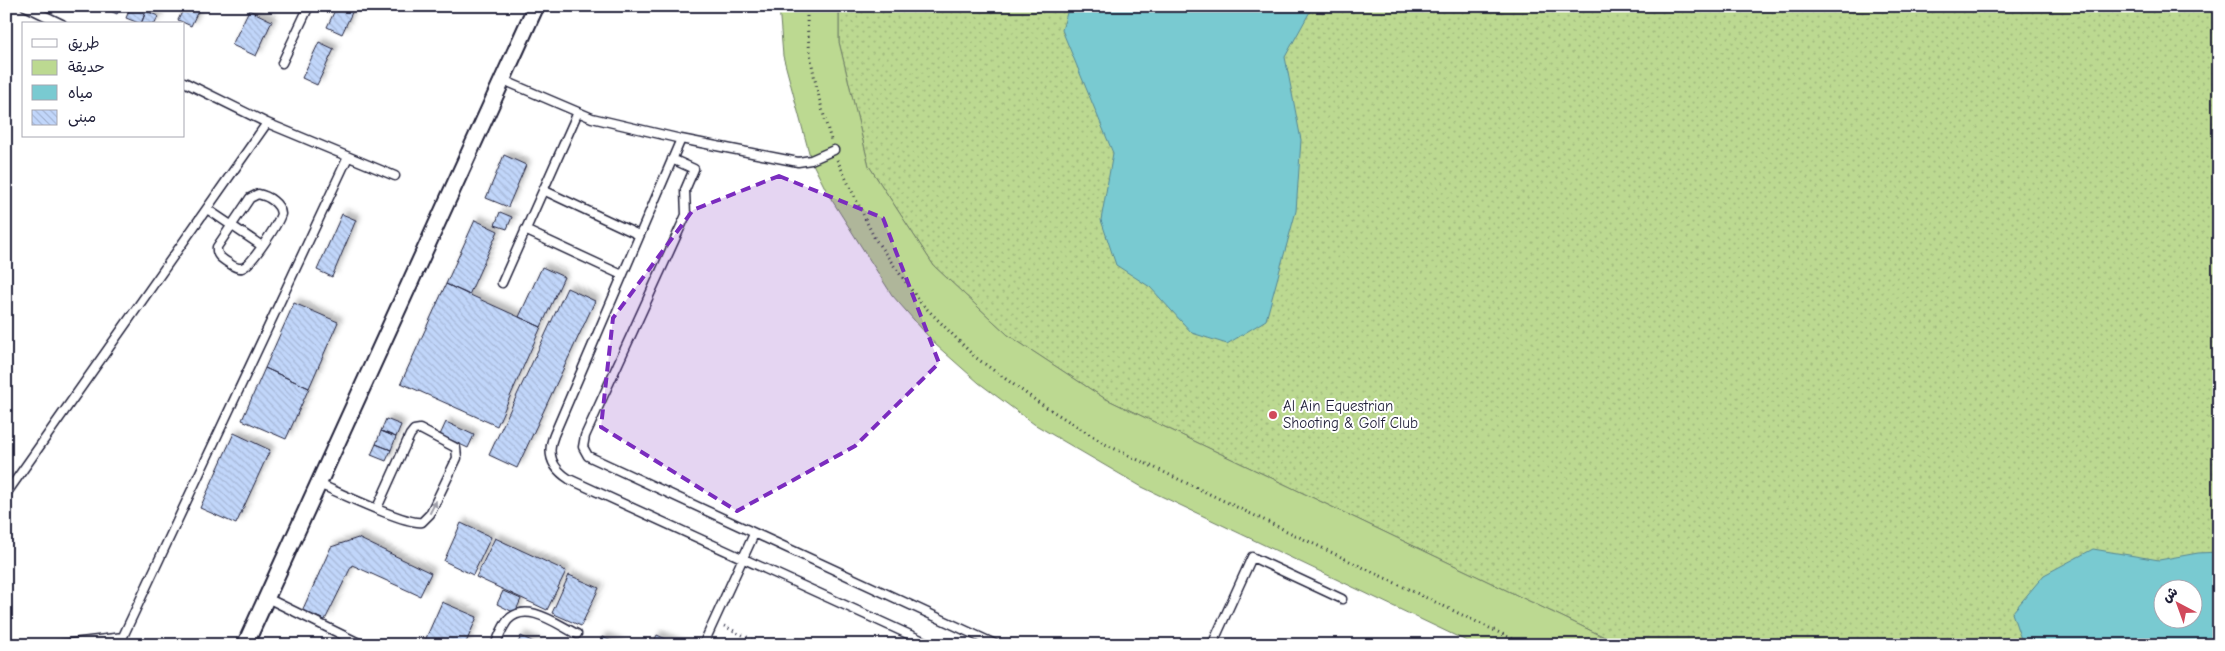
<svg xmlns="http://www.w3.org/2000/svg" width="2225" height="651" font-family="'Comic Neue','Playpen Sans Arabic',sans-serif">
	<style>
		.green { fill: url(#green-dots); stroke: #6f7e66; fill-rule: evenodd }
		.pitch { fill: #bcd991; stroke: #6f7e66 }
		.water { fill: #79cad1; stroke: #568795; fill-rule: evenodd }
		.building { fill: url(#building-back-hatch); stroke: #22223b; filter: url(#shadow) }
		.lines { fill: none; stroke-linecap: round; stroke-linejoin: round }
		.lane-casing { stroke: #22223b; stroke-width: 11 }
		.street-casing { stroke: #22223b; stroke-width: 19 }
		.path { stroke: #22223b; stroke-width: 3; stroke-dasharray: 1 4; stroke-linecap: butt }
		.lane { stroke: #fff; stroke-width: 8 }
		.street { stroke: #fff; stroke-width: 15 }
		.oneway { fill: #9c9ca7 }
		.marked { fill: #7b2cbf; fill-opacity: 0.2; stroke: #7b2cbf; stroke-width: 4; stroke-dasharray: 10 6; stroke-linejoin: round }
		.poi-dot { fill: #d1495b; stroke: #fff; stroke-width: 2 }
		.labels { text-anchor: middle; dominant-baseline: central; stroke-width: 4; stroke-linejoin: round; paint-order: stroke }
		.poi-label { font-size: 15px; fill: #22223b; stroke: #fff; text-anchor: start }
	</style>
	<defs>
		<pattern id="green-dots" width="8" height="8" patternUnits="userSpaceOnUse" patternTransform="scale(1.25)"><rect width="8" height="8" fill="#bcd991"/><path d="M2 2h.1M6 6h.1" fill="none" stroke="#a1ba7e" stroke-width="1.8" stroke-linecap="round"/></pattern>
		<pattern id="building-back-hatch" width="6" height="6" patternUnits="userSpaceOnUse" patternTransform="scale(1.25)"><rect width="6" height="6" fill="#c1d6fa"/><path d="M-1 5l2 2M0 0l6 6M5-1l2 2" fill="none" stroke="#a6b7d7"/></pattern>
		<filter id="shadow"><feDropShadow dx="4.5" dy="-4.5" stdDeviation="2.5" flood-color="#0004"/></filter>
	</defs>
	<rect width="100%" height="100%" fill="#fff"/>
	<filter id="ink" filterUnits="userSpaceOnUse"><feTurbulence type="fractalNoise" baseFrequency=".02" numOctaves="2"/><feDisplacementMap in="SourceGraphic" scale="10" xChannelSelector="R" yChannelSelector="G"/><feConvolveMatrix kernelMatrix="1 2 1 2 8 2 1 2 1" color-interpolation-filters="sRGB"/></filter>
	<g filter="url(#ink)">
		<path class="green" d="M839,6H2219V645H1621L1104,398L1008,335L934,266L869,166L839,42ZM2162,588H2192V618H2162Z"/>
		<path class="pitch" d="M779,6H839V42L869,166L934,266L1008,335L1104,398L1621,645H1475L1142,487L1034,424L979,383L936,345L892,295L828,194L811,160L783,56Z"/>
		<path class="water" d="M1069,6H1313L1285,57L1301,140L1296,211L1266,320L1227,344L1192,333L1150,287L1116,265L1101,220L1113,153L1062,30Z
			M2093,549L2159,560L2198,553L2219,552V645H2023L2012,613L2044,575ZM2162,588H2192V618H2162Z"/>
		<path class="building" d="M100,6H121L117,14Z
			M131,6L146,11L141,24L126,18Z
			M185,6L198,11L191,26L178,20Z
			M337,6H355L342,34L327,27Z
			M249,10L272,21L256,56L232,45Z
			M146,11L158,16L155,24H141Z
			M319,42L334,49L317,85L302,78Z
			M504,155L526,165L508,207L486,198Z
			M500,212L512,217L507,229L495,225Z
			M342,214L356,220L332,277L317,270Z
			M475,220L498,231L469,295L446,284Z
			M542,267L564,277L541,327L519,317Z
			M446,284L541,327L497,426L401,383Z
			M567,288L595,301L517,468L489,455Z
			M294,303L338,322L309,388L265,368Z
			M265,368L309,388L286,439L242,420Z
			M386,419L401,425L396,437L381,431Z
			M446,422L474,435L468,448L440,435Z
			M381,431L396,437L391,450L376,444Z
			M234,433L270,450L236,524L200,508Z
			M376,444L391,450L386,461L371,455Z
			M461,523L491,537L473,575L444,561Z
			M358,538L431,573L420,596L352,565L325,620L302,611L331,547Z
			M495,538L566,571L547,610L476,577Z
			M569,575L599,588L581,626L552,613Z
			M503,591L521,599L515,613L497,604Z
			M442,602L477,617L465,645H423Z
			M657,635L679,645H652Z
			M521,636L540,645H517Z
			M602,637L619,644V645H598Z"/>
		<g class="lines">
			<defs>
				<path id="lane" d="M25,6L62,24
					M282,63L309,6
					M503,80L592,118L681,139L798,162L811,160L834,150
					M184,82L267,123L395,176
					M681,139L554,435C546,454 552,468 569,479L932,645
					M672,159L694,169L685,190L686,215L585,436L583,447L588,456L997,645
					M543,190L639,235
					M258,194C268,196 280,203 281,214C278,224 251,266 242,268C236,269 232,265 227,262C221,258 216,255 217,247L250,198Z
					M207,209L262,246
					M525,230L622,275
					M502,283L578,112
					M319,484C338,492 406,525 422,522L430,514L457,458L456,448L420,429L414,430L410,435L377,508
					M6,494L267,123
					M267,598L363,645
					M56,645L123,637
					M119,645L348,157
					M495,645C499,637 502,627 508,620C527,600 558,625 577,634
					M703,645L754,534
					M1212,645L1252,557L1342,599"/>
				<path id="street" d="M245,645L536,6"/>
			</defs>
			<use href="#lane" class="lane-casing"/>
			<use href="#street" class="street-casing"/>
			<path class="path" d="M807,6C806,51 818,97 831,140
				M837,160L875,239L920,302L975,357L1038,402L1105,444L1525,645
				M724,626L763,645"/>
			<use href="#lane" class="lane"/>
			<use href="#street" class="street"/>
		</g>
		<defs><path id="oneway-solid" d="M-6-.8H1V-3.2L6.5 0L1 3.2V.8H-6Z" transform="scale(1.25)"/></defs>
		<use class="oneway" href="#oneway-solid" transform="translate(433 507) rotate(-63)"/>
	</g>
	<path class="marked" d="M779,176L883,218L939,363L855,446L737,511L601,427L613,318L693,210Z"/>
	<circle class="poi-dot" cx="1273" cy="415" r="5"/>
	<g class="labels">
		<g class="poi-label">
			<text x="1283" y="406">Al Ain Equestrian<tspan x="1283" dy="17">Shooting &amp; Golf Club</tspan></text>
		</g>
	</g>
	<rect width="2225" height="651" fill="none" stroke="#fff" stroke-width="25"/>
	<rect x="12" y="12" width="2200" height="626" fill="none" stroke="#22223b" stroke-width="2" filter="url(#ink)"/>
	<rect x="22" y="22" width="162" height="115" fill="#ffffff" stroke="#a7a7b1"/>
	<rect x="32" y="39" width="25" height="8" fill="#ffffff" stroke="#a7a7b1"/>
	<text x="68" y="48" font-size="15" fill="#22223b">طريق</text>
	<rect x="32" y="60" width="25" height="15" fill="#bcd991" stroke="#a7a7b1"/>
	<text x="68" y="72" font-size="15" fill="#22223b">حديقة</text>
	<rect x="32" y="85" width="25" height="15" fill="#79cad1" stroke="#a7a7b1"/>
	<text x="68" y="98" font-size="15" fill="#22223b">مياه</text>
	<rect x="32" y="110" width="25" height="15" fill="url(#building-back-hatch)" stroke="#a7a7b1"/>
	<text x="68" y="122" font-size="15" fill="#22223b">مبنى</text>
	<g transform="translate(2178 604) rotate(319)"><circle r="24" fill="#ffffff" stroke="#a7a7b1"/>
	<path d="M0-4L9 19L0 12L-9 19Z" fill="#d1495b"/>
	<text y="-8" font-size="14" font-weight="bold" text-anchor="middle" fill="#22223b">ش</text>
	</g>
</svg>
